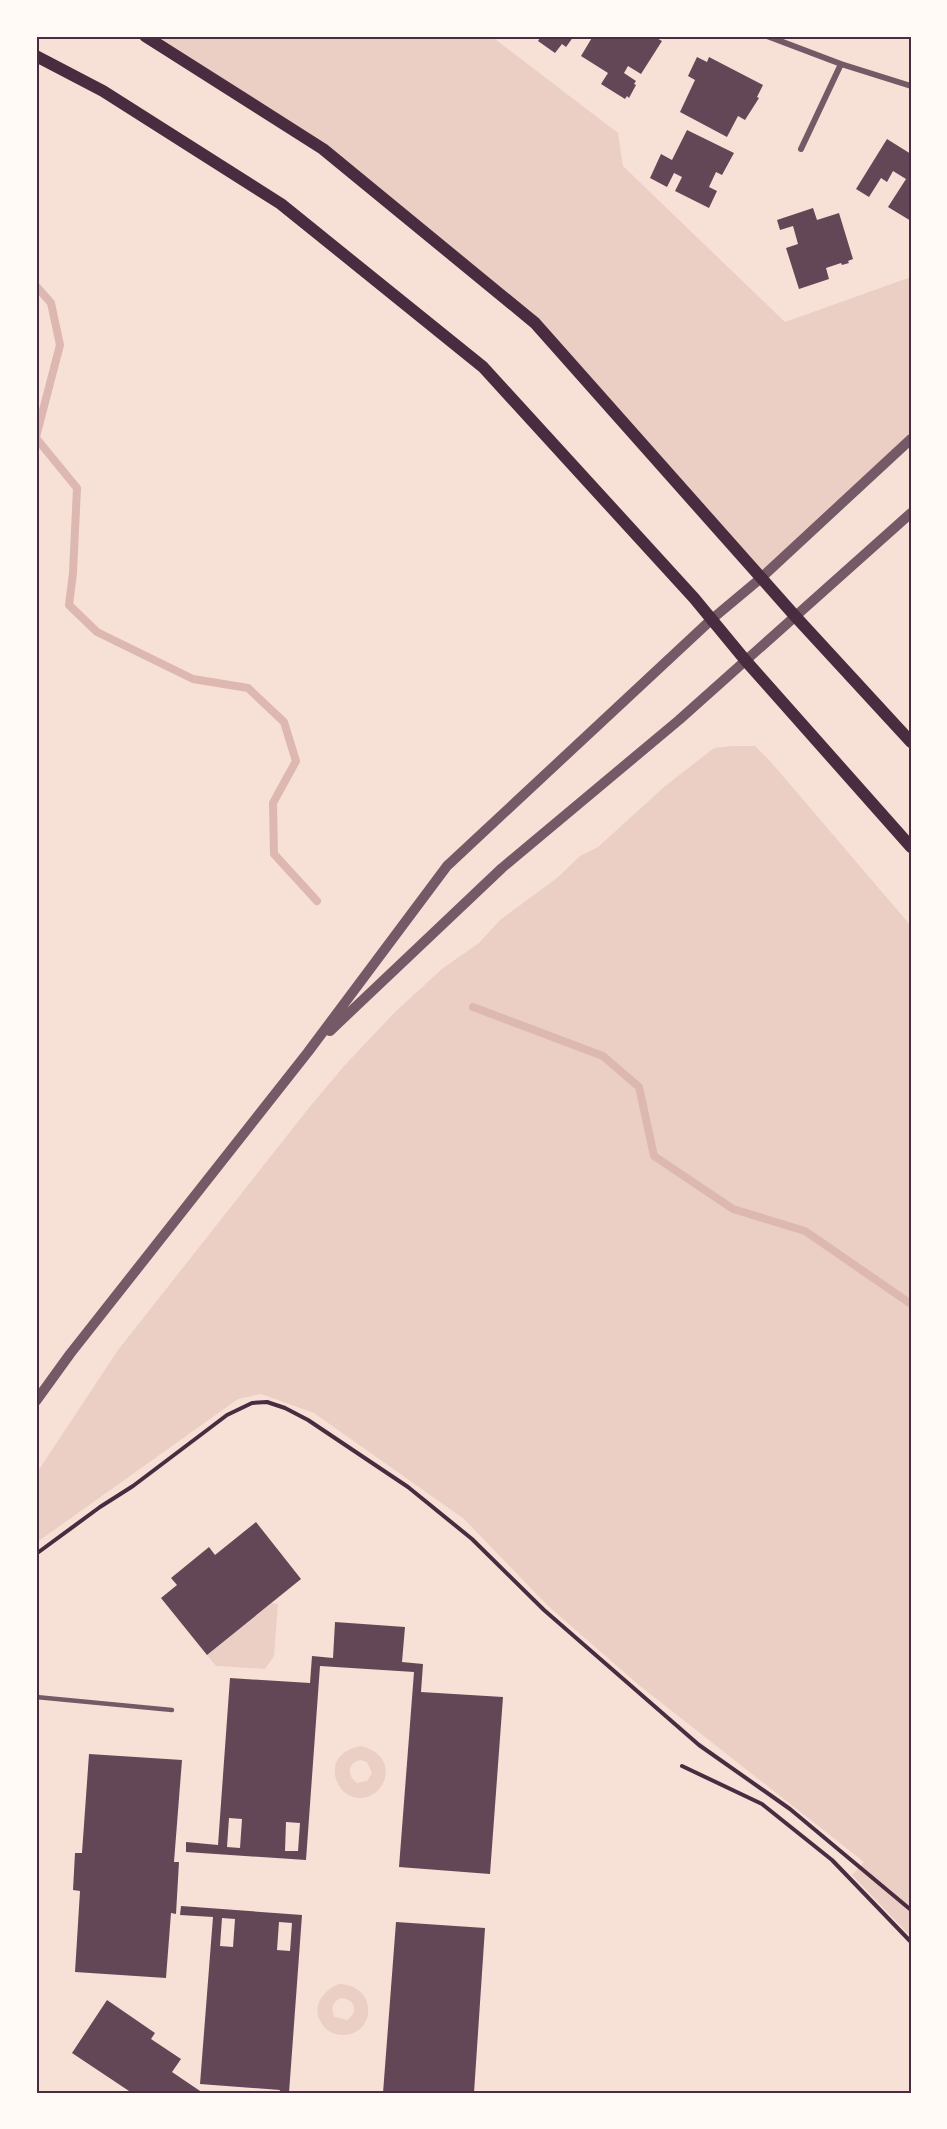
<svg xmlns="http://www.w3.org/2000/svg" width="947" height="2129" font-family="'DM Sans',sans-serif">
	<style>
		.green { fill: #ebcfc5; fill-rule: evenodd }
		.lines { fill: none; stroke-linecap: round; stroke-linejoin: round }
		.stream { stroke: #dcb8b0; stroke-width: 8 }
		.building { fill: #644757; fill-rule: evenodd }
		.path { stroke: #4a2c40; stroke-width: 4 }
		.service { stroke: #755966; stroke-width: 4.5 }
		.minor { stroke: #755966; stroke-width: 6 }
		.tertiary { stroke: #755966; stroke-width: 10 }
		.secondary { stroke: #4a2c40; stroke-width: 12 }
		.neatline { fill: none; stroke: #4a2c40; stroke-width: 2 }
	</style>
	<rect width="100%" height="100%" fill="#f7e1d7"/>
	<path class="green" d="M145,36H491L618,133L623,166L785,322L911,277V439L761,578L535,323L323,149Z
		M731,746H755L770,761L911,926V1937L852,1875L864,1862L640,1686L547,1605L464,1519L314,1413L261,1394L238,1399L36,1543V1475L38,1471L118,1350L312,1104L344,1066L395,1012L443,968L479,943L500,920L557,878L580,856L598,847L664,787L714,748Z
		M272,1603L278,1604L274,1656L265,1669L216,1666L207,1655Z
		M361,1746C377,1750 389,1761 385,1778C383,1785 380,1789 375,1793C342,1816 311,1755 361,1746ZM361,1760L367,1762L372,1773L367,1781L357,1783C346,1775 348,1762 361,1760Z
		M339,1984C379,1985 376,2036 342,2035C334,2035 326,2031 322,2024C310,2007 323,1990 339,1984ZM341,1998C355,1999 359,2012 347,2020L335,2017C330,2009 332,2002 341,1998Z"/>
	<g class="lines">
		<path class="stream" d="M36,286L51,303L60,345L36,437
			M36,438L77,488L73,573L69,605L97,632L193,679L248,688L284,722L296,761L273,803L274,854L317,901
			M473,1007L603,1056L639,1087L654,1156L733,1209L805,1231L911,1304"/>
	</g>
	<path class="building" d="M541,36H574L566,47L562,44L555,53L538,41Z
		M593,36H636L640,39L642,36H653L662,41L641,74L628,66L624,73L636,81L634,84L636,85L629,98L627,96L625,99L601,84L608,73L581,56Z
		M697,57L707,62L709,57L763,85L757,97L759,98L745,120L738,116L727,137L680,112L695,80L688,76Z
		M687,130L734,153L722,175L716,172L709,187L717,191L709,208L675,191L682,177L674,173L667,187L650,178L661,154L672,160Z
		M887,139L911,154V221L888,207L906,179L893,171L887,182L881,178L869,197L856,189Z
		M813,208L817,220L839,213L853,259L848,261L849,263L842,265L841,263L826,268L829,279L799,289L786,248L798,244L793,226L780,230L777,220Z
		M256,1522L301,1579L207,1655L161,1598L177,1585L171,1578L209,1547L215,1555Z
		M335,1622L405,1627L402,1662L423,1664L421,1692L503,1697L490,1874L399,1867L414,1672L320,1666L306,1860L186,1852V1842L218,1845L230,1678L310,1683L312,1656L333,1658ZM229,1818L242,1819L240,1848L227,1847ZM286,1822L300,1823L298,1851H285Z
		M89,1754L182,1760L174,1862H179L176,1914L171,1913L166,1978L75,1972L80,1891L73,1890L75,1853H82Z
		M181,1906L302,1915L289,2093H279L280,2090L200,2084L213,1917L180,1915ZM222,1918L235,1919L233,1947L220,1946ZM279,1922L292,1923L290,1951L277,1950Z
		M396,1922L485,1928L474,2093H383Z
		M107,2000L155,2033L151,2039L181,2059L172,2072L203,2093H132L72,2053Z"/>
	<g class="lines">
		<path class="path" d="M36,1554L100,1507L133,1486L227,1415L252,1403L267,1402L285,1408L308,1420L408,1487L472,1539L544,1610L699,1745L790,1809L911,1910
			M682,1766L762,1804L832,1860L911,1942"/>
		<path class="service" d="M36,1697L172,1710"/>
		<path class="minor" d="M767,36L841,64L911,86
			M801,149L841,64"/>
		<path class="tertiary" d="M330,1031L502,868L679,720L911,513
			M36,1401L70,1354L308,1052L447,866L712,619L761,578L911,439"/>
		<path class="secondary" d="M145,36L323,149L535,323L795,616L911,742
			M36,56L103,91L281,204L483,367L694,598L746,661L911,847"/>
	</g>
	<rect width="947" height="2129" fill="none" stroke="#fffaf5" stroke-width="75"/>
	<rect x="38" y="38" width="872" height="2054" class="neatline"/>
</svg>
